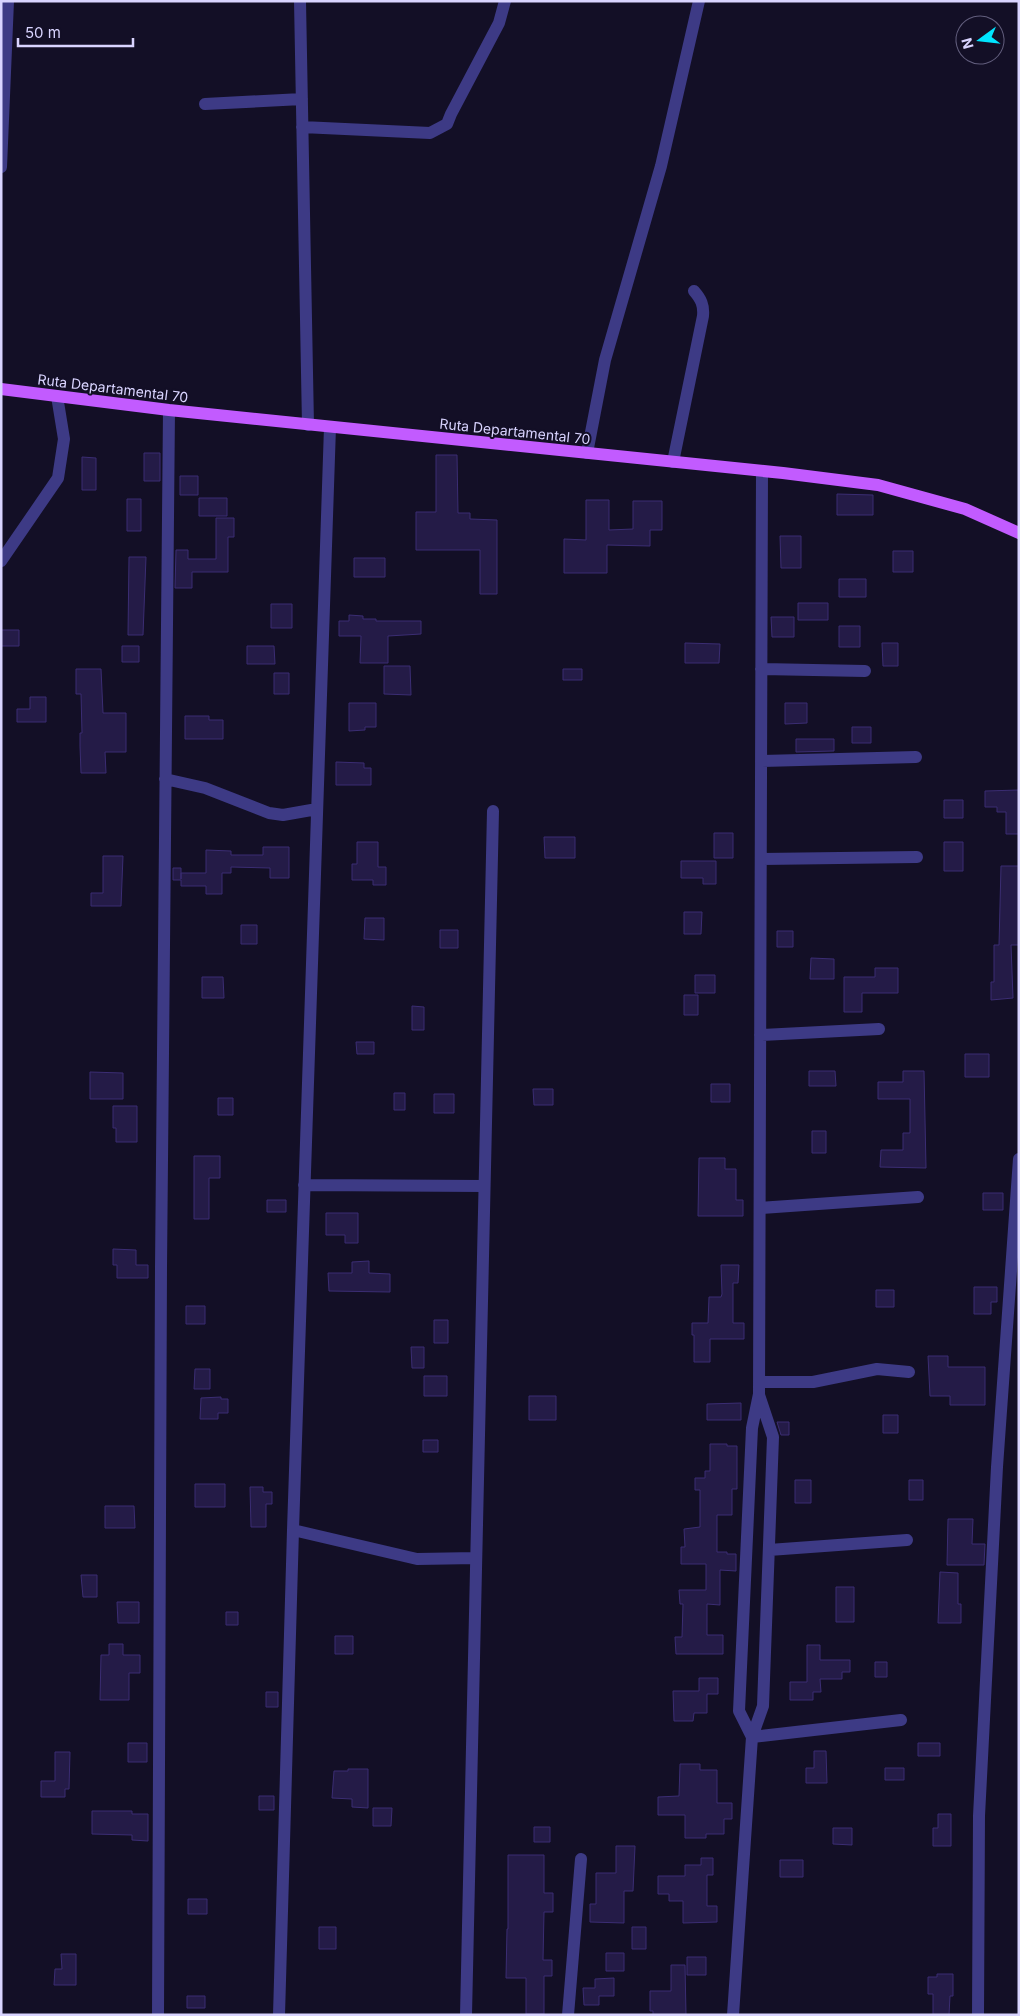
<svg xmlns="http://www.w3.org/2000/svg" width="1020" height="2016" font-family="Inter,sans-serif">
	<style>
		.building { fill: #241b47; stroke: #3b2d73 }
		.lines { fill: none; stroke-linecap: round; stroke-linejoin: round }
		.minor { stroke: #3d3a85; stroke-width: 12 }
		.major { stroke: #c25bff; stroke-width: 12 }
		.labels { text-anchor: middle; dominant-baseline: central; stroke-width: 4; stroke-linejoin: round; paint-order: stroke }
		.street-label { font-size: 14px; fill: #d9d4ff; stroke: #130f26 }
	</style>
	<rect width="100%" height="100%" fill="#130f26"/>
	<path class="building" d="M144,453H160V481H144Z
		M436,455H457L458,513H470V519L497,520V594H480V550H416V512H436Z
		M82,457L96,458V490H82Z
		M180,476H198V495H180Z
		M837,494L873,495V515H837Z
		M199,498H227V516H199Z
		M127,499H141V531H127Z
		M586,500H609V530L633,529V501H662V530H650V546L607,545V573H564V539L586,540Z
		M216,518H234V537H228V572H192V588H175L176,550H188V559H216Z
		M780,536H801V568H781Z
		M893,551H913V572H893Z
		M129,557H146L143,635H128Z
		M354,558H385V577H354Z
		M839,579H866V597H839Z
		M798,603H828V620H798Z
		M271,604H292V628H271Z
		M349,615L363,616V619H376V621H421V634L388,636V663H360L361,636H339V621H349Z
		M771,617H794V637H772Z
		M839,626H860V647H839Z
		M1,630H19V646H1Z
		M685,643L720,644L719,663H685Z
		M882,643H898V666H883Z
		M122,646H139V662H122Z
		M247,646H274L275,664H247Z
		M384,666H410L411,695L384,694Z
		M76,669H101L103,713H126V752H105L106,773H81L80,746V733H82L81,694H76Z
		M563,669H582V680H563Z
		M274,673H289V694H274Z
		M30,697H46V722H17V709H30Z
		M349,703H376V727H365V730L349,731Z
		M785,703H807V723L785,724Z
		M185,716H209V720H223V739H185Z
		M852,727H871V743H852Z
		M796,739H834V751L796,752Z
		M336,762L364,763V768H371V785H336Z
		M1019,790V834H1006V812H997V807H985V791Z
		M944,800H963V818H944Z
		M714,833H733V858H714Z
		M544,837H575V858H545Z
		M357,842H378V867H386V885H373V880H352V864H357Z
		M944,842H963V871H944Z
		M263,847H289V878H270V868L231,867V873H222V894H206V886H181V880H173V868H181V879V873H206V850L231,851V855H263Z
		M103,856H123L121,906H91V893H103Z
		M681,861H716V884H703V878H681Z
		M1001,866H1019V945H1011L1013,998L991,1000V982H994V945H999Z
		M684,912H702L701,934H684Z
		M365,918H384V940L364,939Z
		M241,925H257V944H241Z
		M440,930H458V948H440Z
		M777,931H793V947H777Z
		M811,958L834,959V979H810Z
		M875,968H898V993H862V1012H844V977H875Z
		M695,975H715V993H695Z
		M202,977H223L224,998H202Z
		M684,995H698V1015H684Z
		M412,1006L424,1007V1030H412Z
		M356,1042H374V1054H357Z
		M965,1054H989V1077H965Z
		M809,1071H835L836,1086H809Z
		M903,1071H924L926,1168L880,1167L881,1150H903V1133H910V1099H878V1082H903Z
		M90,1072L123,1073V1099H90Z
		M711,1084H730V1102H711Z
		M533,1089H553V1105H534Z
		M394,1093H405V1110H394Z
		M434,1094H454V1113H434Z
		M218,1098H233V1115H218Z
		M113,1106H137V1142H116V1128H113Z
		M812,1131H826V1153H812Z
		M194,1156H220V1178H209V1219H194Z
		M699,1158H725V1169H736V1200H743V1216H698Z
		M983,1193H1003V1210H983Z
		M267,1200H286V1212H267Z
		M326,1213H358V1243H345V1235H326Z
		M113,1249L136,1250V1265H148V1278H117V1265H113Z
		M369,1261V1273L390,1274V1292L329,1291L328,1273H352V1262Z
		M721,1265H739L738,1283H733V1323H744V1339H710V1362H694V1335H692V1323H708L709,1297H721L722,1294Z
		M974,1287H997V1302H991V1314H974Z
		M876,1290H894V1307H876Z
		M186,1306H205V1324H186Z
		M434,1320H448V1343H434Z
		M411,1347H424V1368H412Z
		M928,1356H948V1367H985V1405H950V1396H930Z
		M195,1369H210V1389H194Z
		M424,1376H447V1396H424Z
		M529,1396H556V1420H529Z
		M221,1397V1399H228V1413H218V1419H200L201,1398Z
		M741,1403V1420H707V1404Z
		M883,1415H898V1433H883Z
		M777,1422H789V1435H781Z
		M423,1440H438V1452H423Z
		M710,1444H727V1446H737V1489H732V1515H717V1552H727V1554H736V1571L720,1570V1605L707,1604V1635H723V1654H676L675,1637H682L683,1604H680L679,1590H706V1564H681V1547H685L684,1529L700,1527V1490H695V1478H705V1471H710Z
		M795,1480H811V1503H795Z
		M909,1480H923V1500H909Z
		M195,1484H225V1507H195Z
		M250,1487H263V1492H272V1504H266V1527H251Z
		M105,1506H134L135,1528H105Z
		M948,1519H973L972,1544H985L984,1565H947Z
		M940,1572L958,1573V1604H961V1623H938Z
		M81,1575H97V1597H83Z
		M836,1587H854V1622H836Z
		M117,1602H139V1623H118Z
		M226,1612H238V1625H226Z
		M335,1636H353V1654H335Z
		M109,1644H123V1655H140V1673H129V1700H100L101,1655H109Z
		M807,1645H820V1660H850V1672H842V1679H820L821,1692H813V1700H790V1682H807Z
		M875,1662H887V1677H875Z
		M699,1678H718V1694H707V1713H694L693,1721H674L673,1691H699Z
		M266,1692H278V1707H266Z
		M128,1743H147V1762H128Z
		M918,1743H940V1756H918Z
		M814,1751H826L827,1783H806V1768H814Z
		M55,1752H70L69,1789H65V1797H41V1781H55Z
		M680,1764H700V1770H717V1803H732V1819H724V1834H706V1838H685V1815H658V1797L679,1796Z
		M885,1768H904V1780H885Z
		M348,1769H368V1808L352,1807V1799L332,1798L334,1771H348Z
		M259,1796H274V1810H259Z
		M373,1808H392L391,1826H373Z
		M92,1811H132V1814H148V1841L132,1840V1835L92,1834Z
		M938,1814H951V1846H933V1828H938Z
		M534,1827H550V1842H534Z
		M833,1828H852V1845L833,1844Z
		M616,1846H635L633,1891H624V1923L590,1922V1904H596V1873H616Z
		M508,1855H544V1893H553V1912H544L543,1960H552V1976H544V2014H526V1978H506L507,1929H508Z
		M701,1858H713V1875H707V1906H717V1922L683,1923V1901H669V1894H658V1876H685V1865H701Z
		M780,1860H803V1877H780Z
		M188,1899H207V1914H188Z
		M319,1927H336V1949H319Z
		M632,1927H646V1949H632Z
		M606,1953H624V1971H606Z
		M61,1954H76V1985H54L55,1969H62Z
		M687,1957H706V1975H687Z
		M671,1965H685L686,2015H653V2011H650V1991H671Z
		M937,1974H953V1996H950L949,2015H933V1994H928V1977H937Z
		M614,1978V1996H599V2005H584L583,1988H595V1979Z
		M187,1996H205V2008H187Z"/>
	<g class="lines">
		<path class="minor" d="M300,1L308,425
			M205,104L302,99
			M302,127L430,133L447,124L451,114L499,23L505,1
			M1,167L8,1
			M587,453L605,360L661,166L699,1
			M673,462L703,316C704,305 701,299 694,291
			M1,561L58,478L64,439L57,396
			M761,669L865,671
			M761,761L916,757
			M165,779L205,788L269,813L283,815L317,809
			M761,859L917,857
			M760,1035L879,1029
			M304,1185L484,1186
			M760,1208L918,1197
			M759,1382H813L877,1369L909,1372
			M759,1395L773,1437L763,1706L752,1737L901,1720
			M293,1530L417,1559L476,1558
			M769,1550L907,1540
			M158,2015L161,1268L169,410
			M279,2015L293,1530L330,427
			M466,2015L493,811
			M568,2015L581,1859
			M733,2015L752,1737L739,1711L752,1428L759,1394L762,471
			M978,2015L979,1816L997,1467L1019,1159"/>
		<path class="major" d="M1,389L169,410L783,473L878,485L965,509L1019,533"/>
	</g>
	<g class="labels">
		<g class="street-label">
			<text transform="translate(113 388) rotate(7)">Ruta Departamental 70</text>
			<text transform="translate(515 431) rotate(6)">Ruta Departamental 70</text>
		</g>
	</g>
	<rect width="1020" height="2016" fill="none" stroke="#d9d4ff" stroke-width="5"/>
	<g transform="translate(980 40) rotate(255)"><circle r="24" fill="#130f26" stroke="#625e7d"/>
	<path d="M0-4L9 19L0 12L-9 19Z" fill="#00e5ff"/>
	<text y="-8" font-size="14" font-weight="bold" text-anchor="middle" fill="#d9d4ff">N</text>
	</g>
	<path d="M18 38v8h115v-8" fill="none" stroke="#d9d4ff" stroke-width="2.5"/>
	<text x="25" y="38" font-size="15" fill="#d9d4ff" stroke="#130f26" stroke-width="4" paint-order="stroke">50 m</text>
</svg>
